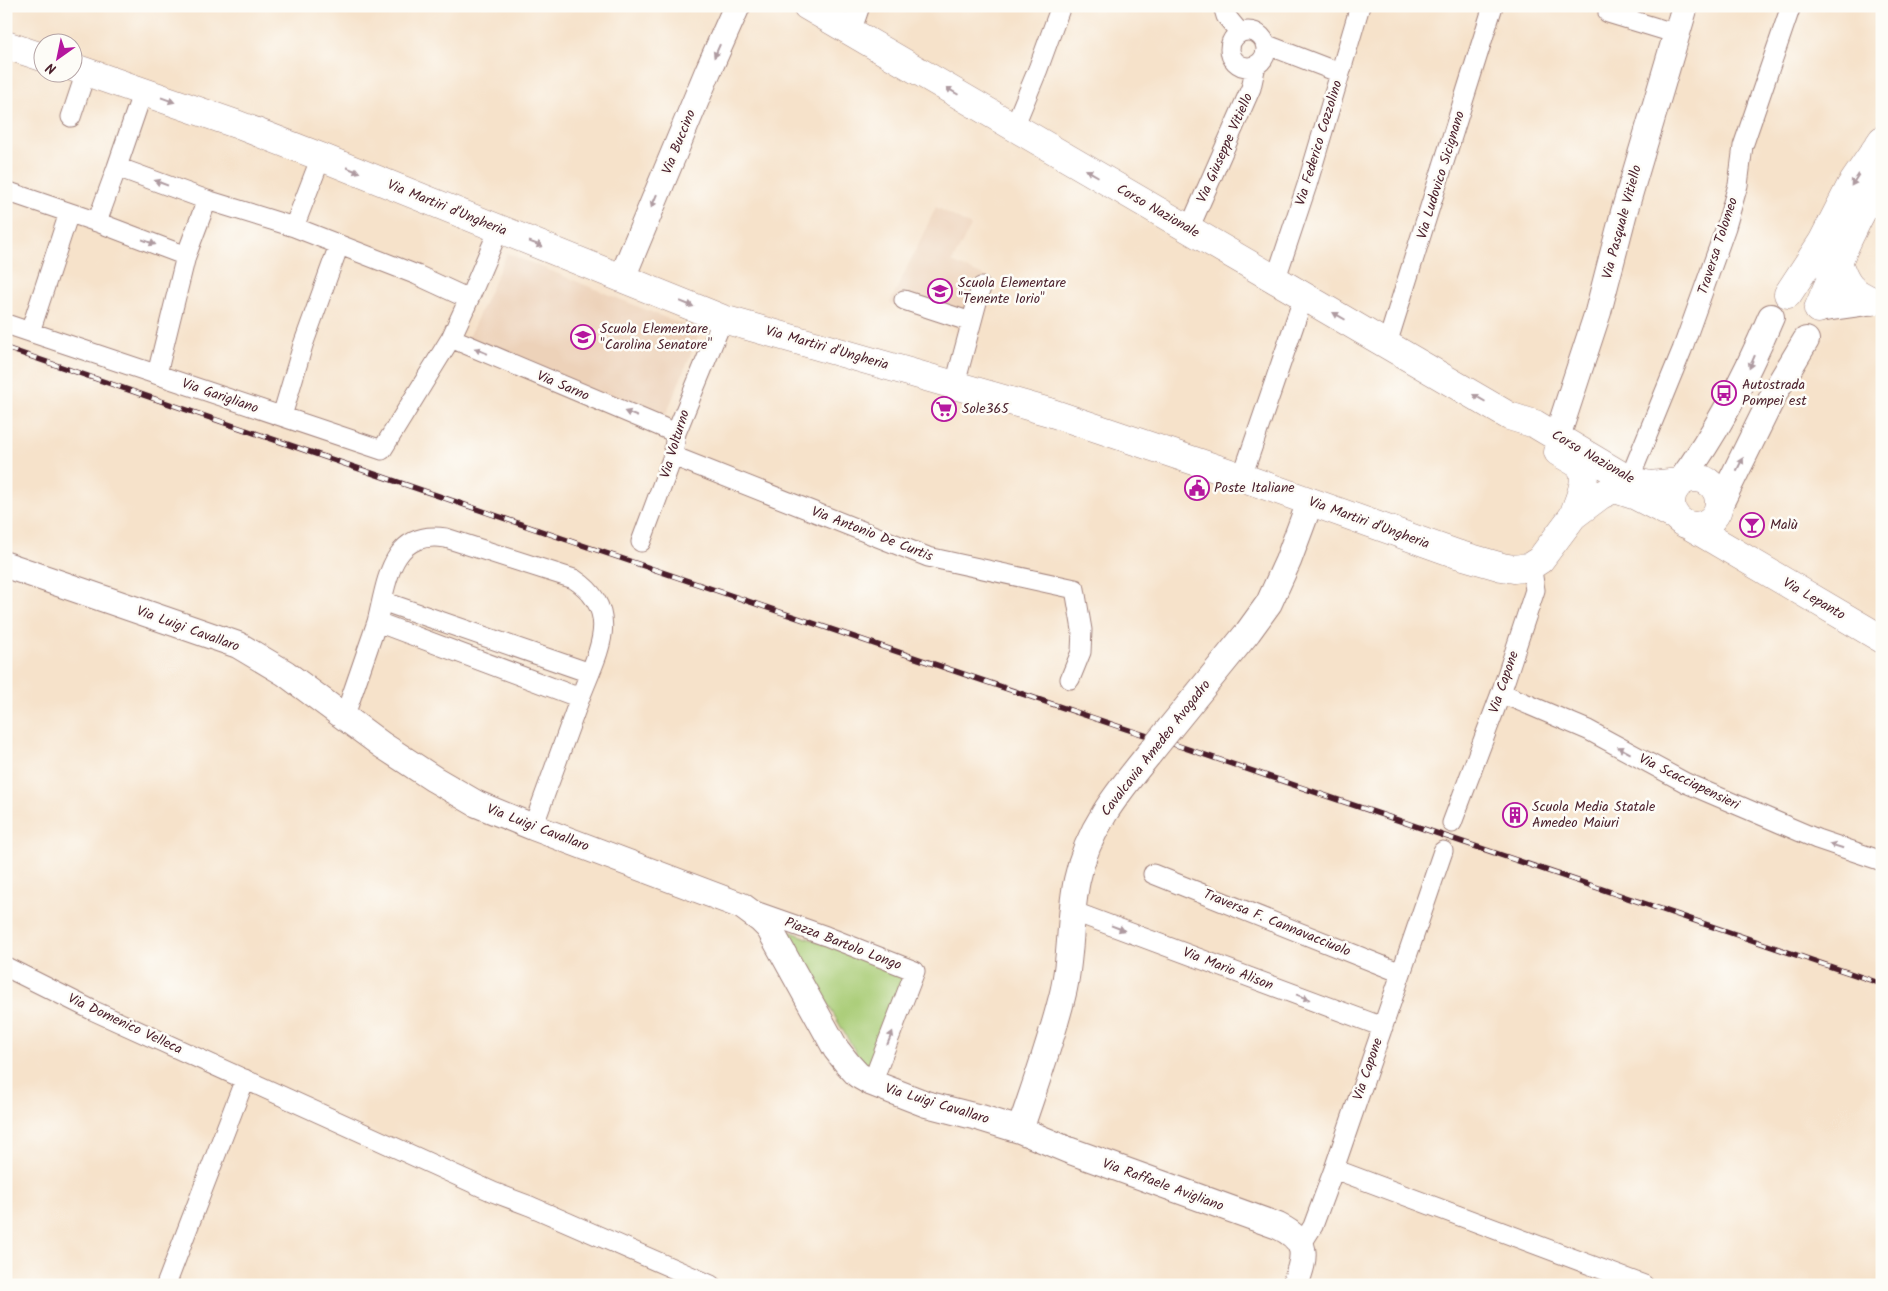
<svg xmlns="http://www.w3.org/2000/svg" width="1888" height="1291" font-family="Kalam,sans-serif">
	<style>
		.built { fill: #edd2b9 }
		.green { fill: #a9cc76; stroke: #7a7650 }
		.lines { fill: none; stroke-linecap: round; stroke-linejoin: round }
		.street-casing { stroke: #a0807a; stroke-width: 21 }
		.secondary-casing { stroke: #a0807a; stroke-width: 28 }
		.primary-casing { stroke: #a0807a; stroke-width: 29 }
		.highway-casing { stroke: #a0807a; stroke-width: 29 }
		.street { stroke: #fff; stroke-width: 19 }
		.secondary { stroke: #fff; stroke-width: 26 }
		.primary { stroke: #fff; stroke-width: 28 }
		.highway { stroke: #fff; stroke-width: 28 }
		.rail-casing { stroke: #4a1f2b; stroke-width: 5.5 }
		.rail { stroke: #fdfcf7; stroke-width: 4; stroke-dasharray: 11; stroke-linecap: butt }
		.secondary-bridge-casing { stroke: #a0807a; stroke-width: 28; stroke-linecap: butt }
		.secondary-bridge { stroke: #fff; stroke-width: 26 }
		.oneway { fill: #ae9aa0 }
		.labels { text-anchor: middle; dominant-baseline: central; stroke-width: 5; stroke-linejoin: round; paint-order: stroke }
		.street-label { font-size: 14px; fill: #4a1f2b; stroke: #fdfcf7 }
		.poi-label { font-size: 14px; fill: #4a1f2b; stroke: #fdfcf7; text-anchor: start }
	</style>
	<rect width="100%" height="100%" fill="#fdfcf7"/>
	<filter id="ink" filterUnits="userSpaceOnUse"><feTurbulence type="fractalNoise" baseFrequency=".02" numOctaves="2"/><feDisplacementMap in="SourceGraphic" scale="10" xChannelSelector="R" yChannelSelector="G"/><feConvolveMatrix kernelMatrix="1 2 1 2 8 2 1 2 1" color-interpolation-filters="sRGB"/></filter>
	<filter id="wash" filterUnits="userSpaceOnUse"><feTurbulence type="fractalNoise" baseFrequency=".0096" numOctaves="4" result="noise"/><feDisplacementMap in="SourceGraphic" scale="20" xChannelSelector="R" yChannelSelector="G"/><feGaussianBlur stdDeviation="1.12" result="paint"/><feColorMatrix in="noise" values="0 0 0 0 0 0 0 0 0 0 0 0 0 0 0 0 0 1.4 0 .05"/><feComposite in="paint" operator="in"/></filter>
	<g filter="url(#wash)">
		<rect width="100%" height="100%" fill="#f6e2ca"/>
		<path class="built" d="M936,207L971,226L952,262L988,278L964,368L965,330L890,303Z
			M507,253L700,332L662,424L466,343Z"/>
		<path class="green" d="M784,929L908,976L872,1070L856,1053Z"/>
	</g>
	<g filter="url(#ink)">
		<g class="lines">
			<defs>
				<path id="street" d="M1223,6L1226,16L1240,33
					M1608,13L1677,34
					M1230 49a18 18 0 1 1 36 0a18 18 0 1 1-36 0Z
					M851,32L860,6
					M1265,44L1340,73
					M71,117L86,72
					M1014,127L1038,69L1061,6
					M117,167L143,91
					M6,191L97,222
					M294,227L321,157
					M1189,229L1251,88L1256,65
					M1276,278L1307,185L1360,6
					M469,299L499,229
					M904,300L971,322
					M6,324L382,450L451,338L469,299L417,275L294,227L207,200L117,167L97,222L186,256L207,200
					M30,332L69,213
					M451,338L676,433
					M1387,344L1493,6
					M157,374L186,256
					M955,384L981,287
					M282,416L303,345L339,245
					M673,456L928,557L1075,589L1082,630L1081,652L1070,679
					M1242,477L1304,296
					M1629,480L1682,350L1726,227L1738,185L1743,146L1791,6
					M641,542L673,456L676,433L723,319
					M382,601L590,673
					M377,622C387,581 391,529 446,538L574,579C624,612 597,653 580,698
					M1501,693L1588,730L1686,783L1817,839L1882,861
					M344,718L377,622L580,698L533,827
					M1452,823L1501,693L1535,590L1533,577L1529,567
					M1153,874L1401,973
					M755,911L826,936L915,971L872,1083
					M1072,911L1383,1027
					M6,967L92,1010L493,1192L530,1206L711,1285
					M1334,1169L1644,1285
					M1301,1245L1313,1226L1334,1169L1443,851
					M166,1285L245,1079"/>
				<path id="secondary" d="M622,278L708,71L737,6
					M1818,309L1882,300
					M1557,437L1598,312L1624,212L1685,6
					M1680,482C1718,431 1746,376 1771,317
					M1718,508L1776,390L1806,340
					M6,565L238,645L285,673L382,745L434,779L477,804L533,827L742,906L761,920L769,928L836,1049L847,1063L858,1075L872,1083L926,1104L981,1118L1020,1130L1068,1150L1278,1226C1309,1241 1306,1255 1295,1285
					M1170,728L1248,632L1269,603L1288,561L1310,502
					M1020,1130C1035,1085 1052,1039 1063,993C1072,956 1069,917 1077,880C1087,830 1117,793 1149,754"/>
				<path id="primary" d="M807,6L1509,416L1535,424L1629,480L1650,485L1680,482
					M6,45L42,57
					M72,67L236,124L321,157L723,319L1049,412L1227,472L1457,554L1502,567L1514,569L1529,567L1540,560L1573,516L1601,495L1612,490H1618L1636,496L1675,516
					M1558,452C1564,456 1573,460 1579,465C1591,477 1577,503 1573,516
					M1671 502a24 24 0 1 1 48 0a24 24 0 1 1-48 0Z
					M1690,526L1882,639"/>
				<path id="highway" d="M1838,262C1846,285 1850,291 1873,301
					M1788,294L1822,242L1850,187L1882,140
					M1818,309C1837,264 1855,219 1882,177"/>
			</defs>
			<use href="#street" class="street-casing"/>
			<use href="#secondary" class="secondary-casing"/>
			<use href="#primary" class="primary-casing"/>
			<use href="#highway" class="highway-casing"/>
			<use href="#street" class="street"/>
			<use href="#secondary" class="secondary"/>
			<use href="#primary" class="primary"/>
			<use href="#highway" class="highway"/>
			<defs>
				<path id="rail" d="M6,348L579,544L1126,729L1176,745L1882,984"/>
			</defs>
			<use href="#rail" class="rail-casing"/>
			<use href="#rail" class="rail"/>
			<defs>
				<path id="secondary-bridge" d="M1149,754L1170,728"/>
			</defs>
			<use href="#secondary-bridge" class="secondary-bridge-casing"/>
			<use href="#secondary-bridge" class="secondary-bridge"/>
		</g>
		<defs><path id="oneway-solid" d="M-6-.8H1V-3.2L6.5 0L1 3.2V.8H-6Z" transform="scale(1.25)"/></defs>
		<g class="oneway">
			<use href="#oneway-solid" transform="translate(717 51) rotate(114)"/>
			<use href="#oneway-solid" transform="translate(952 91) rotate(-150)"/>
			<use href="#oneway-solid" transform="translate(168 100) rotate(20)"/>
			<use href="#oneway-solid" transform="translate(353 170) rotate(22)"/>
			<use href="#oneway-solid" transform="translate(1092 173) rotate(-150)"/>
			<use href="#oneway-solid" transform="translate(1855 180) rotate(123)"/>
			<use href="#oneway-solid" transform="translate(161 183) rotate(-159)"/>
			<use href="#oneway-solid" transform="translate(654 201) rotate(113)"/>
			<use href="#oneway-solid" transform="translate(149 242) rotate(21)"/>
			<use href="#oneway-solid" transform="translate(536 244) rotate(21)"/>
			<use href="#oneway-solid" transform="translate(687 304) rotate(22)"/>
			<use href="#oneway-solid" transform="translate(1339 316) rotate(-150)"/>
			<use href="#oneway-solid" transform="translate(481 351) rotate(-157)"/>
			<use href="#oneway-solid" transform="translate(1752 362) rotate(113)"/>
			<use href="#oneway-solid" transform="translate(1479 398) rotate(-150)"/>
			<use href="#oneway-solid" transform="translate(631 414) rotate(-158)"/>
			<use href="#oneway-solid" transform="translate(1740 464) rotate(-63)"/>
			<use href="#oneway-solid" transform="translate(1624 750) rotate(-152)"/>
			<use href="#oneway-solid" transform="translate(1836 846) rotate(-162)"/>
			<use href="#oneway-solid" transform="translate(1118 928) rotate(21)"/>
			<use href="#oneway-solid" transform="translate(1303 997) rotate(21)"/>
			<use href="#oneway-solid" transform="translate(890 1038) rotate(-68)"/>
		</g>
	</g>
	<defs>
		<symbol id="school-ring" viewBox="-11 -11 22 22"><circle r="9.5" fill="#fdfcf7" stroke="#b5179e" stroke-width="1.5"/><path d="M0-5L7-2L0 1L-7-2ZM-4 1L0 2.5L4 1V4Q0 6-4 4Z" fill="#b5179e"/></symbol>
		<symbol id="bus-ring" viewBox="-11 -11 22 22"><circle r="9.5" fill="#fdfcf7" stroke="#b5179e" stroke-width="1.5"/><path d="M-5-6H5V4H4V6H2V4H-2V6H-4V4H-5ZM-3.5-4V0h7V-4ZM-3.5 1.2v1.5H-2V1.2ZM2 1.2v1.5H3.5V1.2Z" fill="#b5179e"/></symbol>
		<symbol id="supermarket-ring" viewBox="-11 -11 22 22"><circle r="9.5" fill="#fdfcf7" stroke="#b5179e" stroke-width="1.5"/><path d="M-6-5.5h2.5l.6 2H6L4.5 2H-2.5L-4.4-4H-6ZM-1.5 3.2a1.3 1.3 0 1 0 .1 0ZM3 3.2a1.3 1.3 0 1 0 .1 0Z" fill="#b5179e"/></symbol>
		<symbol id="civic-ring" viewBox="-11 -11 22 22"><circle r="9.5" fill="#fdfcf7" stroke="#b5179e" stroke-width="1.5"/><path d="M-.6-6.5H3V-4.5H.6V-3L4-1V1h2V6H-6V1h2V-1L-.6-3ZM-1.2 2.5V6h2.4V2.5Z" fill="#b5179e"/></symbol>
		<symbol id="bar-ring" viewBox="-11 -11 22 22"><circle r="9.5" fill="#fdfcf7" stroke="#b5179e" stroke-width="1.5"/><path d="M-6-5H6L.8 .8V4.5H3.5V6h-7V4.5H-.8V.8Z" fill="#b5179e"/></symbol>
		<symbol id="building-ring" viewBox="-11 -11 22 22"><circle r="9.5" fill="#fdfcf7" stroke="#b5179e" stroke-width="1.5"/><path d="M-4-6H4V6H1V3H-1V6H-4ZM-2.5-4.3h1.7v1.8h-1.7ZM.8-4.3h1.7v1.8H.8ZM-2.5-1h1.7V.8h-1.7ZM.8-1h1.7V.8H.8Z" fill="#b5179e"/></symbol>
	</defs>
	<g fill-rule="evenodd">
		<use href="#school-ring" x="926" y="277" width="28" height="28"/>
		<use href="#school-ring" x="569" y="323" width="28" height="28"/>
		<use href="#bus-ring" x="1710" y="379" width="28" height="28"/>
		<use href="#supermarket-ring" x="930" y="395" width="28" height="28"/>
		<use href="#civic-ring" x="1183" y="474" width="28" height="28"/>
		<use href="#bar-ring" x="1738" y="511" width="28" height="28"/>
		<use href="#building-ring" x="1501" y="801" width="28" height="28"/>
	</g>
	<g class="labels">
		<g class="street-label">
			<text transform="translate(679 142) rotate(-68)">Via Buccino</text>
			<text transform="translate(1319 143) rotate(-73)">Via Federico Cozzolino</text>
			<text transform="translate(1225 148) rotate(-66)">Via Giuseppe Vitiello</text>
			<text transform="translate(1441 175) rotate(-73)">Via Ludovico Sicignano</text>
			<text transform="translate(447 208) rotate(22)">Via Martiri d'Ungheria</text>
			<text transform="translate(1158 211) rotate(30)">Corso Nazionale</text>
			<text transform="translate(1622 222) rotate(-75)">Via Pasquale Vitiello</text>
			<text transform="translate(1718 246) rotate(-72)">Traversa Tolomeo</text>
			<text transform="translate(827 348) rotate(16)">Via Martiri d'Ungheria</text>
			<text transform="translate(563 386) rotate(23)">Via Sarno</text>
			<text transform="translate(220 396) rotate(19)">Via Garigliano</text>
			<text transform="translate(675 444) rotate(-73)">Via Volturno</text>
			<text transform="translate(1593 457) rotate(30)">Corso Nazionale</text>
			<text transform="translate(1369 523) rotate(20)">Via Martiri d'Ungheria</text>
			<text transform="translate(872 534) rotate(21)">Via Antonio De Curtis</text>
			<text transform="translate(1814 599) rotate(30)">Via Lepanto</text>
			<text transform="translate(188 629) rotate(20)">Via Luigi Cavallaro</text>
			<text transform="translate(1504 682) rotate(-71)">Via Capone</text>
			<text transform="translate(1156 748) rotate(-52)">Cavalcavia Amedeo Avogadro</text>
			<text transform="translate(1689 782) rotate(26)">Via Scacciapensieri</text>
			<text transform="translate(538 828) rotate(21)">Via Luigi Cavallaro</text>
			<text transform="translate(1277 923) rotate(22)">Traversa F. Cannavacciuolo</text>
			<text transform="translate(843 944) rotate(21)">Piazza Bartolo Longo</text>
			<text transform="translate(1228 969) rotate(21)">Via Mario Alison</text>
			<text transform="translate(125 1024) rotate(25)">Via Domenico Velleca</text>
			<text transform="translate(1368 1069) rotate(-71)">Via Capone</text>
			<text transform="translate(937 1104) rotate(17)">Via Luigi Cavallaro</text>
			<text transform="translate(1163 1185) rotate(20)">Via Raffaele Avigliano</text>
		</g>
		<g class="poi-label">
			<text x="958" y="283">Scuola Elementare<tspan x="958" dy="16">"Tenente Iorio"</tspan></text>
			<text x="600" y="329">Scuola Elementare<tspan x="600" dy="16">"Carolina Senatore"</tspan></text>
			<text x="1742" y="385">Autostrada<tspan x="1742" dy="16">Pompei est</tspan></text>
			<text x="962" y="409">Sole365</text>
			<text x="1214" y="488">Poste Italiane</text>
			<text x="1770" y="525">Malù</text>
			<text x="1532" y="807">Scuola Media Statale<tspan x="1532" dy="16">Amedeo Maiuri</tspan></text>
		</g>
	</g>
	<rect width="1888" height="1291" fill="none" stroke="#fdfcf7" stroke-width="25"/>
	<g transform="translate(58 58) rotate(213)"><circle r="24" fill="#fdfcf7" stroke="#b5a4a5"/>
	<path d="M0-4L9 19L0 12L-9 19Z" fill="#b5179e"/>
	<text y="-8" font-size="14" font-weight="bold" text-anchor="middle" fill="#4a1f2b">N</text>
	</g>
</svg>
